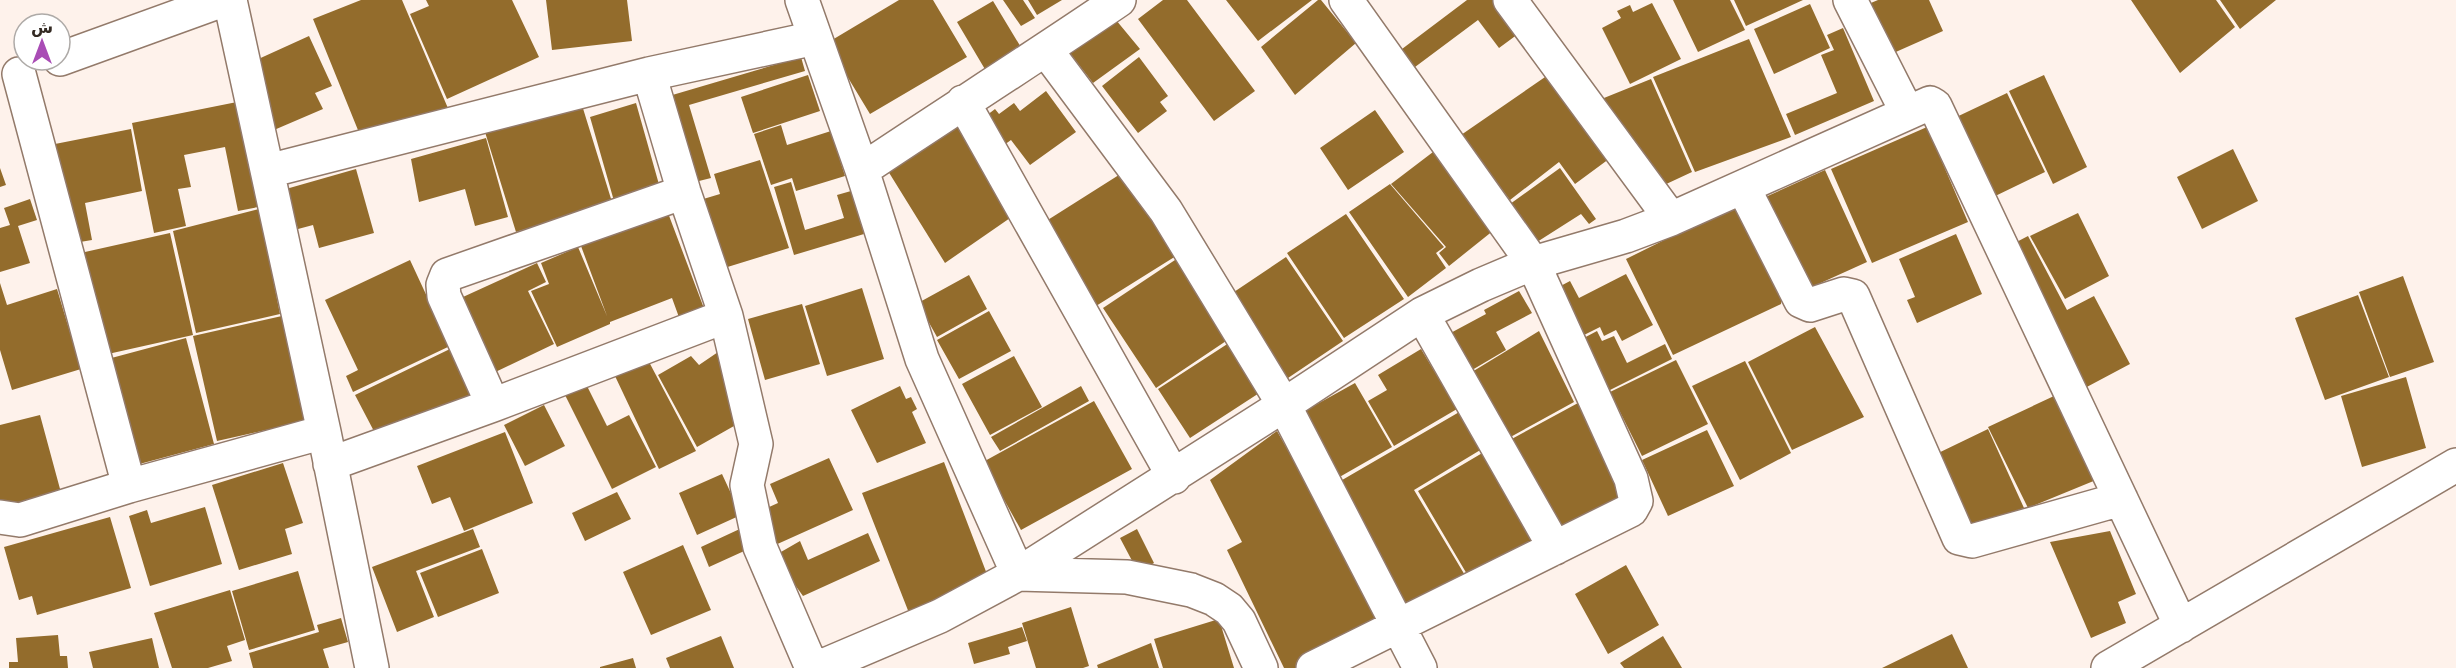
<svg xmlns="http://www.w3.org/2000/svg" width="2456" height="668" font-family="'DejaVu Sans','Noto Sans Arabic',sans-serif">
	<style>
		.building { fill: #936c2c }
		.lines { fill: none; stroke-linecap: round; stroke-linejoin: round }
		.minor-casing { stroke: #937a6a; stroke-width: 36 }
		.minor { stroke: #fff; stroke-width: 33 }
	</style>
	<rect width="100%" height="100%" fill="#fef2eb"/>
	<path class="building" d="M361,0H402L450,113L362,140L313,19Z
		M426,0H512L539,57L447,99L410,14L429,6Z
		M546,0H627L632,41L552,50Z
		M899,0H933L967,57L870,114L827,43Z
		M1003,0H1023L1035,18L1021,26Z
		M1028,0H1062L1037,15Z
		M1163,0H1187L1255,91L1214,121L1138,19Z
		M1226,0H1312L1258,41Z
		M1318,0H1321L1356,43L1295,95L1261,47Z
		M1467,0H1493L1518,34L1499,48L1478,20L1415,67L1402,49Z
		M1673,0H1730L1745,30L1698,52Z
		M1734,0H1803L1746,26Z
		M1878,0H1929L1943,31L1889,55L1866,5Z
		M2131,0H2216L2235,27L2180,73Z
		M2220,0H2276L2240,29Z
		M993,1L1022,49L986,71L957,22Z
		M1652,3L1681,59L1630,84L1602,28L1621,18L1617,11L1630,5L1633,12Z
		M1810,4L1830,48L1774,74L1754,29Z
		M1116,20L1140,49L1093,83L1065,47Z
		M1843,28L1874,101L1795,135L1786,114L1837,93L1821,55L1834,50L1827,35Z
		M309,36L332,86L315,93L323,109L274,130L245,65Z
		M1749,39L1791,137L1695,172L1653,77Z
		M801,57L805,71L689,105L711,178L695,182L669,96Z
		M1139,57L1168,96L1160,102L1167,111L1138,133L1102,86Z
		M808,75L820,111L753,133L741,97Z
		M1548,75L1613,156L1575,184L1559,162L1510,200L1461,135Z
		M2044,75L2087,167L2053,184L2009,91Z
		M1651,79L1692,172L1662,186L1599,100Z
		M1046,91L1076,132L1030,165L1011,140L997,150L978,122L995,109L999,114L1014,103L1020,111Z
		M2007,93L2045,172L1987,200L1948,121Z
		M242,101L263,206L238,211L225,147L184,155L191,187L178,189L186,226L154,233L132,123Z
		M581,102L612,202L516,232L485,132Z
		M636,103L660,188L614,201L590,117Z
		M1375,110L1404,152L1348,190L1320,148Z
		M964,122L1020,211L945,263L888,171Z
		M781,125L787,145L831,131L845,176L796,191L792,178L771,185L754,134Z
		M1927,127L1968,222L1872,263L1831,169Z
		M131,129L142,191L85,203L92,240L74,243L55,144Z
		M486,138L508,217L475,226L465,189L419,202L411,159Z
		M2233,149L2258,201L2202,229L2177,177Z
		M1433,152L1494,230L1449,266L1439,253L1446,247L1391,184Z
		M760,160L789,248L721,269L700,200L720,194L714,174Z
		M0,168L6,185L0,187Z
		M1560,168L1596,219L1589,224L1581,214L1537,242L1510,204Z
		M356,169L374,233L319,248L313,225L298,229L286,189Z
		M1825,170L1867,262L1803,291L1761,199Z
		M1122,173L1176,256L1096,306L1043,223Z
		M791,182L805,230L844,218L837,195L851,191L864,234L794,255L774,187Z
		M1390,184L1444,247L1436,253L1446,268L1408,297L1349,212Z
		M30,199L37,220L18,226L30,263L0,272V228L10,225L4,208Z
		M1739,203L1783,288L1781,304L1673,355L1626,259Z
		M259,209L280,314L196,333L173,231Z
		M668,213L705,311L680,320L672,298L610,322V324L557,347L531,291L549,284L541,263L578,247L607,316L581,246Z
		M2078,213L2109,276L2065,299L2030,236Z
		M1346,214L1404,299L1344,338L1287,253Z
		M170,233L193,335L99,356L76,254Z
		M1956,234L1982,294L1917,323L1907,300L1915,297L1899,259Z
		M2028,236L2067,310L2094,296L2130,364L2083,389L2007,247Z
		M1286,257L1343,341L1288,378L1231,294Z
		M1178,258L1232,337L1156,388L1103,308Z
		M410,260L450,346L353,392L346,376L358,370L325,300Z
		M537,263L546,282L528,291L554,344L487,376L452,302Z
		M1626,274L1653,325L1622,341L1616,330L1604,336L1600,327L1578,338L1553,290L1570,281L1579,298Z
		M969,275L987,309L937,337L918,303Z
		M2403,276L2434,362L2390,377L2359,292Z
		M0,283L7,305L57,289L81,369L12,390L0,350Z
		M862,288L884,359L827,376L805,306Z
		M1519,291L1532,313L1496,332L1506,350L1467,373L1445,336L1486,314L1484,310Z
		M2358,295L2389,377L2325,400L2295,318Z
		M802,304L820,364L765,380L748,319Z
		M989,311L1011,351L959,379L937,340Z
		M282,316L306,421L217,441L193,336Z
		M1815,327L1864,417L1792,450L1748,362Z
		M1539,331L1574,402L1505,440L1467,375Z
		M1597,331L1602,341L1614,336L1627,363L1665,344L1672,359L1606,392L1580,340Z
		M186,338L214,444L132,466L104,360Z
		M1235,339L1270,386L1190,438L1158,389Z
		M452,348L479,395L377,437L355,395Z
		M1421,349L1457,409L1394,446L1368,401L1387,390L1378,375Z
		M721,350L741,422L697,447L658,375L691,356L699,365Z
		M1014,356L1042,407L990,435L962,384Z
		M648,360L696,451L659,469L615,376Z
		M1676,360L1708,424L1642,456L1610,392Z
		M1745,361L1791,453L1740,480L1692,386Z
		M2406,377L2426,448L2362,467L2341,396Z
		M1355,383L1392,447L1336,479L1301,413Z
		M586,384L607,426L629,415L656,467L612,489L565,395Z
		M900,386L906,399L911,397L917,409L912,412L926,443L877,463L851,410Z
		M1081,386L1089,401L1000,451L991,437Z
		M2054,396L2096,480L2028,508L1988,427Z
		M1094,401L1132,469L1021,530L983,462Z
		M1578,403L1629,496L1559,535L1508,441Z
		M544,405L565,446L525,466L504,425Z
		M1461,411L1482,449L1414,490L1469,582L1406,615L1337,483Z
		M40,415L63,500L0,508V425Z
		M1988,429L2024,508L1965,529L1930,457Z
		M1707,430L1734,486L1668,516L1642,460Z
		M1277,431L1387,625L1306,668H1284L1227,550L1242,542L1210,480Z
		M505,432L533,503L464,531L450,497L432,504L417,466Z
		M1484,452L1538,542L1471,581L1418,491Z
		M829,458L853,510L773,546L758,512L778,503L770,484Z
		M944,462L990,582L909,613L862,493Z
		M283,463L303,523L285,529L292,554L239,570L212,485Z
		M722,474L741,515L697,535L679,493Z
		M617,492L631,519L585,541L572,513Z
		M205,507L222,564L150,586L129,516L147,510L151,523Z
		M110,517L131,588L37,615L32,596L19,600L4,547Z
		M744,527L753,547L709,567L701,547Z
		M473,529L480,547L416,571L434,617L397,632L372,567Z
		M1137,529L1154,563L1138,572L1120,538Z
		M2110,531L2136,594L2118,602L2126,623L2091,638L2050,542Z
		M868,533L880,561L803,596L774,556L800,541L808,560Z
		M683,545L711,610L651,635L623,572Z
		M482,549L499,593L438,617L420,573Z
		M1626,565L1659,625L1608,654L1575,594Z
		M298,571L315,630L249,650L232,591Z
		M230,590L245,640L227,646L232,661L208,668H172L154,613Z
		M1071,607L1089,666L1083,668H1036L1022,623Z
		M341,618L348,642L323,649L329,668H253L249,653L319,632L317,625Z
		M1219,619L1234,668H1163L1154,639Z
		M1022,627L1027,641L1008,647L1010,654L974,664L968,643Z
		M1952,634L1968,668H1882Z
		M58,635L60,656H67L68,668H9V662H18L16,638Z
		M721,636L734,668H670L666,658Z
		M1663,636L1682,668H1624L1620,663Z
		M152,638L159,668H93L89,652Z
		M1151,643L1159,668H1098L1097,665Z
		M633,658L636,668H600V667Z"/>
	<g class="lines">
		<defs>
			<path id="minor" d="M230,0L324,432
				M802,0L862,170L922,359L1018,574L1284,405L1166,211L1046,50
				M1510,0L1671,219
				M1850,0L1907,112
				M60,59L223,0
				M19,74L129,486
				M649,74L684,192L726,316L756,444L747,485L760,547L812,668
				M963,102L1174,477
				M862,170C947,113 1034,58 1119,0
				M268,171L649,74L815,38
				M1743,187L1801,301L1810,305L1844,294L1853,296L1959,538L1972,541L2121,499
				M1422,314L1555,548
				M493,405L444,296L443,285L447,275L684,192
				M330,464L493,405L726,316
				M0,517L20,520L129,486L324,432L372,668
				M818,668L940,616L1018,574L1127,577L1191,590L1214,599L1229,609L1239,621L1261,668
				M1313,668L1631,510L1636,501L1631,479L1533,263L1346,0
				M1420,668L1284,405L1422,314L1481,285L1533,263L1626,236L1671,219L1930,103L1935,106L2181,626
				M2108,668L2456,465"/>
		</defs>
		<use href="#minor" class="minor-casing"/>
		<use href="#minor" class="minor"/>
	</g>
	<g transform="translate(42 42)"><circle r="28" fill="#ffffff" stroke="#aeaaa7" stroke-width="1.5"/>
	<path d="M0-4.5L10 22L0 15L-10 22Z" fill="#a94cb5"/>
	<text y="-9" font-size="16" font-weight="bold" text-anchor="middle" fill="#342a23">ش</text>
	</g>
</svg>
